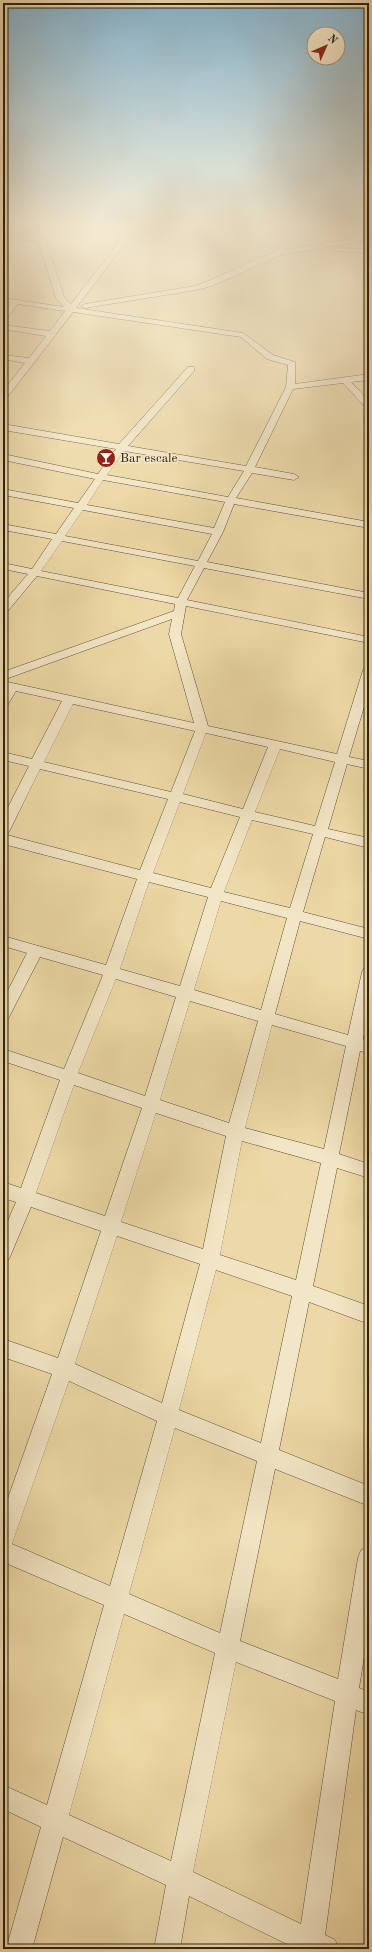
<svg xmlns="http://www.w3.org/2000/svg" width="372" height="1952" font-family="'Old Standard TT',serif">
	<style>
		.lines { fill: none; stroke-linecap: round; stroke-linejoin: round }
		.minor-casing { stroke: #5e4f3a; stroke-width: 1 }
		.minor { fill: #f3e6c6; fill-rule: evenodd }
		.labels { text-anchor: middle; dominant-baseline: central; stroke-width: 3; stroke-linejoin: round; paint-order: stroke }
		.far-poi-label { font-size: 13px; fill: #2e2115; stroke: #f3e6c6; text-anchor: start }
	</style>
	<rect width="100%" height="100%" fill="#edd9a7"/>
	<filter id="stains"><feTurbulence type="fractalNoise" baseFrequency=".005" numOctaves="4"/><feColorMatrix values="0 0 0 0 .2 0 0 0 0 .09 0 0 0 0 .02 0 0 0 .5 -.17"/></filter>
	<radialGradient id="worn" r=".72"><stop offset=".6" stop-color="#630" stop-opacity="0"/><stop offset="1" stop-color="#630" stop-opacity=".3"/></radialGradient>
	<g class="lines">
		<defs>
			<path id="minor" d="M35,228H42L64,297L71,304L130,228H137L76,308L243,333L273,355L295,362V384L369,374V380L351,382L369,401V409L366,408L343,383L293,389L255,467L294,474L299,477L294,480L252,473L236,498L369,522V528L234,504L223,532L207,562L369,593V599L204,568L187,600L369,637V643L186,606L181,634L208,726L337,754L363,670L369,667V690L349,757L369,761V769L347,764L328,829L369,838V848L325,837L303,912L369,929V939L300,921L275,1014L348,1035L362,972L364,968L369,966V1009L363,1039L369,1041V1053L360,1051L339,1154L369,1164V1178L337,1168L313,1286L369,1306V1324L309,1302L279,1450L369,1486V1506L275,1469L240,1641L338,1679L358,1558L361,1550L369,1547V1626L359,1688L369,1692V1715L356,1710L325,1935L335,1940L339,1949H297L189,1896L180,1949H154L166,1885L63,1837L32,1949H6L41,1827L3,1809V1785L47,1805L104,1605L3,1562V1512L52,1374L3,1357V1339L58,1358L101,1231L31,1207L9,1259L3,1261V1232L16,1202L3,1198V1182L21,1188L60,1080L3,1061V1049L64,1069L103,975L40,957L8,1019L3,1021V1000L27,953L3,946V936L106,965L137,879L3,844V817L29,766L3,760V752L32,759L62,701L16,691L7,706L3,707V693L5,689H3V681L194,723L169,634L172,619L3,680V672L174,611L175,604L37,576L7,612L3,613V603L28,574L3,569V563L32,569L52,539L3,530V524L56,534L74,508L3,495V489L78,503L95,479L3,460V454L98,474L116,449L3,430V424L119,444L188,367H194V371L128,446L246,466L286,387L288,365L267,359L241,337L73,312L6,399L3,400V391L25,363L3,359V355L29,358L46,336L3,329V325L50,331L65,311L18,304L6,319H3V312L11,303L3,302V298L64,307L56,298L38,240L3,241V237L37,236ZM124,451L244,471L228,497L107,475ZM103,480L225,502L214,528L87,505ZM83,510L212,534L198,561L65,536ZM62,541L195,566L178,598L41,571ZM73,704L195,731L171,792L44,762ZM206,733L268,747L243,809L183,794ZM280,749L335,762L315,826L255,812ZM40,769L168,799L140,870L3,834L8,833L10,830ZM180,802L240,817L211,888L153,873ZM252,820L313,834L290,908L224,892ZM149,882L208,897L180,986L120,969ZM221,901L287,918L261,1010L194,990ZM116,979L176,997L145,1096L78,1073ZM190,1001L258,1021L229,1123L160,1100ZM272,1025L346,1046L324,1149L245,1128ZM74,1085L142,1108L105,1216L36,1193ZM156,1113L226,1136L203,1249L121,1222ZM242,1141L321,1163L296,1280L220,1255ZM117,1236L200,1264L162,1403L75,1364ZM216,1270L292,1296L261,1443L179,1410ZM69,1381L157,1421L110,1586L12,1544ZM175,1428L257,1461L220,1633L129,1594ZM124,1614L215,1653L171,1861L69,1815ZM236,1662L335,1701L301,1924L193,1872Z
				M295,228H302L285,250L369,236V240L281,255L212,286L196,290L85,308L81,306L85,304L195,286L206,282L276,251Z
				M337,248L369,249V253L335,251V249Z"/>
		</defs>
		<use href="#minor" class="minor-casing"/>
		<use href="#minor" class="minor"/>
	</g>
	<linearGradient id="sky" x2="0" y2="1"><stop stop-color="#88b6d0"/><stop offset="0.45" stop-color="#f7eed7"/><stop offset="1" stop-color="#f7eed7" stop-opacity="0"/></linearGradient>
	<rect width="372" height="502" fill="url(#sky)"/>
	<defs>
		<symbol id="bar-disc" viewBox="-11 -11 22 22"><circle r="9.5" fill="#8f2418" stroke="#f3e6c6"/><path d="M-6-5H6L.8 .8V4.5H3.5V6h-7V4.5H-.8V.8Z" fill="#fff"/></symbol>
	</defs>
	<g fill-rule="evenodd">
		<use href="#bar-disc" x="95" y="447" width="22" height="22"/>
	</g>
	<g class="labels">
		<g class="far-poi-label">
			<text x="120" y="458">Bar escale</text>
		</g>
	</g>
	<rect width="372" height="1952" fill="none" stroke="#edd9a7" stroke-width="16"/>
	<rect x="4" y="4" width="364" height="1944" fill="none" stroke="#2e2115" stroke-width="2"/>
	<rect x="8" y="8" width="356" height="1936" fill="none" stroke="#2e2115"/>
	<g transform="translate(326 46) rotate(45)"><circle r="19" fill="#f3e6c6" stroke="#a4977f"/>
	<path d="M0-3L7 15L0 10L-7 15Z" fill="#8f2418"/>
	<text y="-6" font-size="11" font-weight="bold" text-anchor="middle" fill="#2e2115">N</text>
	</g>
	<rect width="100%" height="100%" filter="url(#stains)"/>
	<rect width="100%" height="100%" fill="url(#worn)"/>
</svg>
